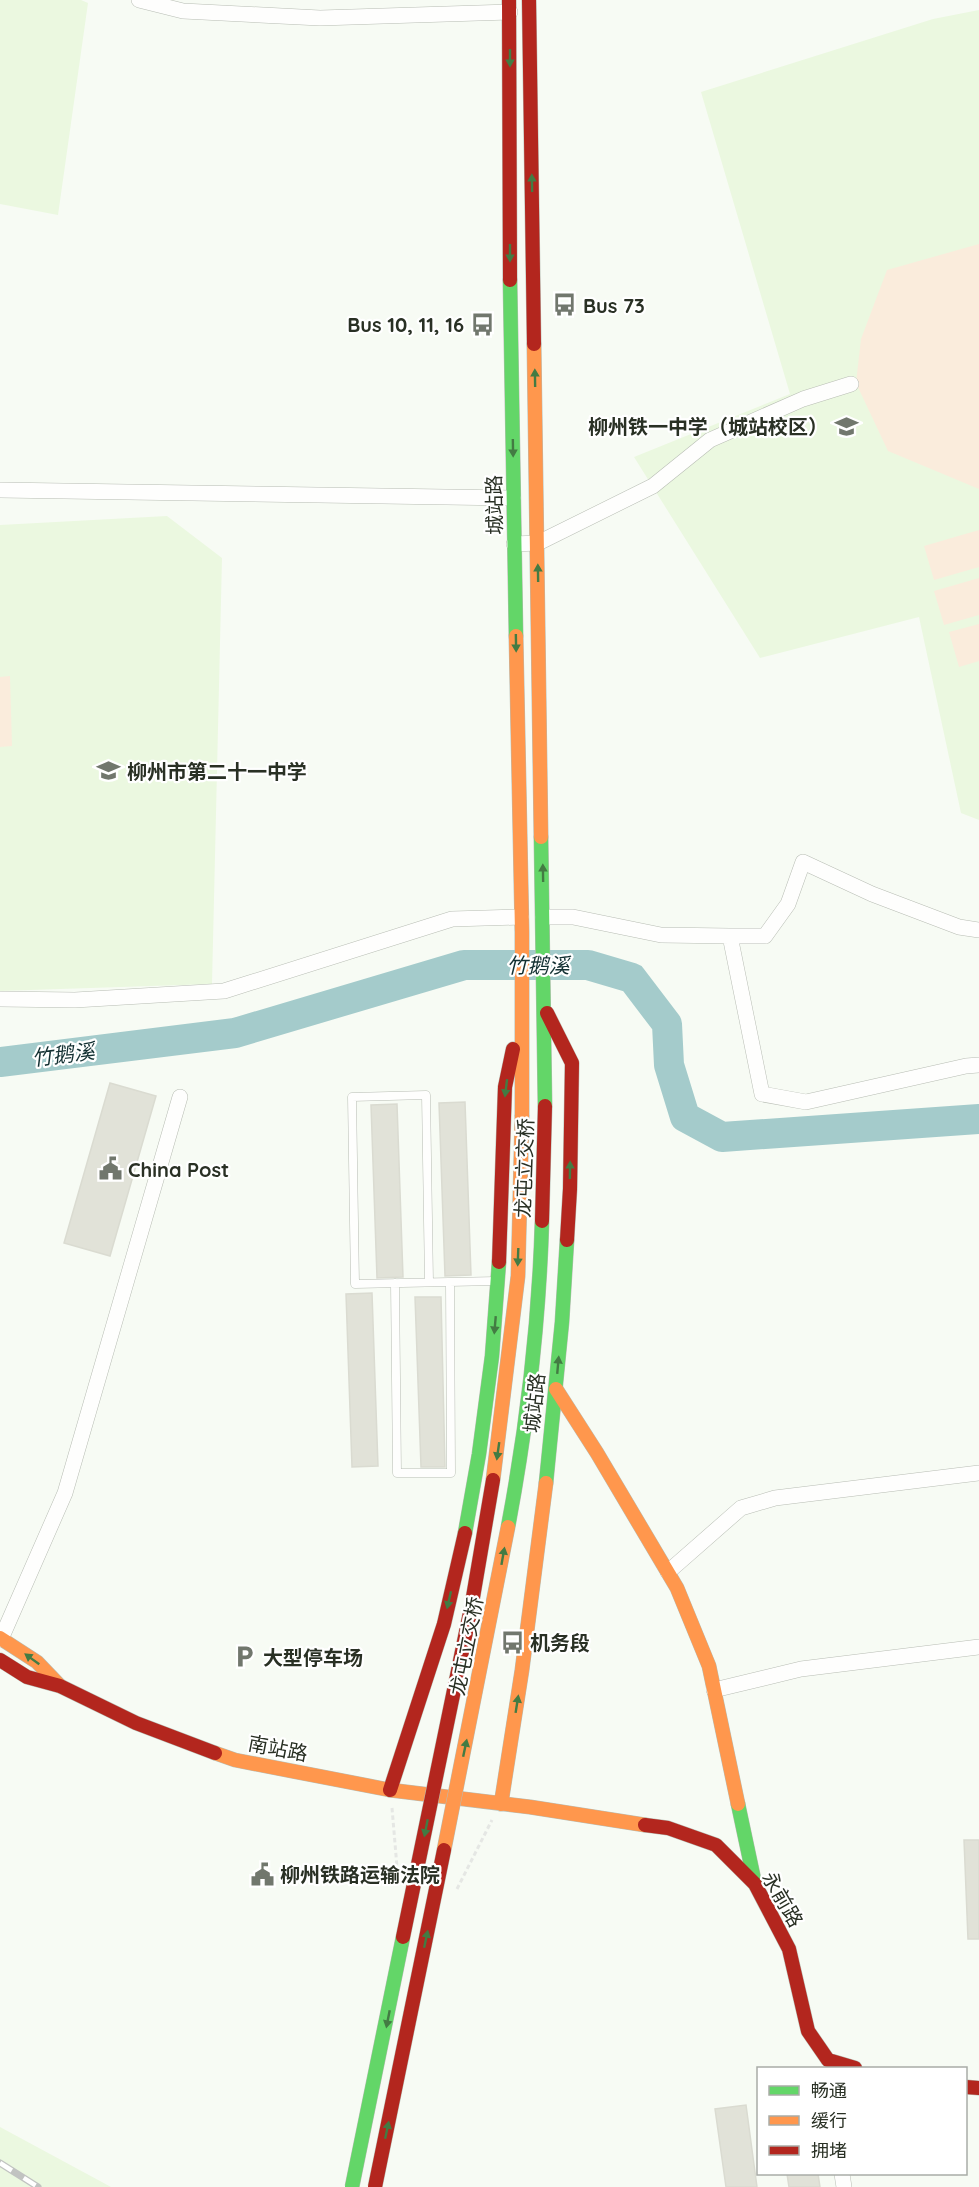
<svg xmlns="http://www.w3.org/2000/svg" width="979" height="2187" font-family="Quicksand,'Noto Sans SC',sans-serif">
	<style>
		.built { fill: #ebf8e0 }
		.green { fill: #faecdc }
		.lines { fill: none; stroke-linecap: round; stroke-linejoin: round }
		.river { stroke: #a4cbcb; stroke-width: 30 }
		.building { fill: #e1e2d8; stroke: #dadbd1; stroke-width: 1.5 }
		.lane-casing { stroke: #b8bdb4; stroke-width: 9 }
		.street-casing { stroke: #b8bdb4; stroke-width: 16 }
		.fast-casing { stroke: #b8bdb4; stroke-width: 15 }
		.slow-casing { stroke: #b8bdb4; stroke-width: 15 }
		.jam-casing { stroke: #b8bdb4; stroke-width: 15 }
		.path { stroke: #e5e7e4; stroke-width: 3; stroke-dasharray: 4.5 3; stroke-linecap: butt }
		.lane { stroke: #fefefd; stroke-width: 8 }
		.street { stroke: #fefefd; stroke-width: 15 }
		.fast { stroke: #63d668; stroke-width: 14 }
		.slow { stroke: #ff974d; stroke-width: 14 }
		.jam { stroke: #b3261e; stroke-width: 14 }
		.rail-casing { stroke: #c1c3c1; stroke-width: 7 }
		.rail { stroke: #fff; stroke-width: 4.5; stroke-dasharray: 14; stroke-linecap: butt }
		.fast-bridge-casing { stroke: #b8bdb4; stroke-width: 15; stroke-linecap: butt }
		.slow-bridge-casing { stroke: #b8bdb4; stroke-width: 15; stroke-linecap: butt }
		.jam-bridge-casing { stroke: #b8bdb4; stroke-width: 15; stroke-linecap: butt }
		.fast-bridge { stroke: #63d668; stroke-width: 14 }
		.slow-bridge { stroke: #ff974d; stroke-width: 14 }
		.jam-bridge { stroke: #b3261e; stroke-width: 14 }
		.oneway { fill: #437b43 }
		.labels { text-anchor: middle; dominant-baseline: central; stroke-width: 4.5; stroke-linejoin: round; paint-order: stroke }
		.poi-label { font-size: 20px; font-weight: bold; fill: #293024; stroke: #fff; text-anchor: start }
		.street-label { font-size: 20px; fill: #293024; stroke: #fff }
		.water-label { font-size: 21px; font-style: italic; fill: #133032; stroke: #fff }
	</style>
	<rect width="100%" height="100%" fill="#f7fbf4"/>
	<path class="built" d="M0,0H81L88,3L58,215L0,204Z
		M979,10V820L961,813L919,617L760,658L634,457L790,394L701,92L933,19Z
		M167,516L222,558L212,984L0,991V525Z
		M0,2127L100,2181L111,2187H0Z"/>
	<path class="green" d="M979,244V489L888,451L856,383L861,339L887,270Z
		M979,530V567L934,580L924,546Z
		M979,578V615L944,625L934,591Z
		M979,624V661L959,667L949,632Z
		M10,676L12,746L0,747V677Z"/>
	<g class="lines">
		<path class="river" d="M0,1062L235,1033L464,965H588L632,978L667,1024L669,1065L685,1117L722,1137L979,1119"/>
	</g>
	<path class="building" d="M110,1083L156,1096L110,1256L64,1243Z
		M465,1102L471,1275L445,1276L439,1103Z
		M397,1104L403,1277L377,1278L371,1105Z
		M372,1293L378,1466L352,1467L346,1294Z
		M415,1297H441L445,1467H421Z
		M964,1840H979V1939H968Z
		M746,2105L757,2187H726L715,2109Z
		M787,2174H818L820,2187H789Z"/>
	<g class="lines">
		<defs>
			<path id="lane" d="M429,1282L426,1095L352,1097L355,1284L496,1281
				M395,1283L397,1473H451L450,1282"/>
			<path id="street" d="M139,0L183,11L320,18L510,12
				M0,490L513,498
				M514,544L538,543L653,486L710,440L803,399L851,384
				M543,917H573L661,935L730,936L762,1094L806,1102L966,1066L979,1065
				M730,936H765L788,904L803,862L872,894L959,927L979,930
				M0,999L75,1000L224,991L452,919L521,917
				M668,1572L741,1508L775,1498L979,1473
				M1,1639L65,1493L180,1097
				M714,1690L801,1669L979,1647
				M842,2174L844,2187"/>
			<path id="fast" d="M510,280L516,636
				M541,837L545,1106
				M546,1483L562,1322L567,1240
				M465,1533L479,1454L492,1356L499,1262
				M738,1804L755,1884"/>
			<path id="slow" d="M534,344L541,837
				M516,636L522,932V1115
				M556,1389L597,1453L677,1588L709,1666L738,1804
				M0,1638L37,1662L60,1686
				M215,1753L235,1760L390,1790L530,1807L645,1825
				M501,1804L522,1670L546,1483"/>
			<path id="jam" d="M509,0L510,280
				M529,0L534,344
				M547,1013L572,1063L570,1189L567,1240
				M499,1262L505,1087L513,1049
				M0,1660L27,1677L60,1686L136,1723L215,1753
				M390,1790L444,1624L465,1533
				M645,1825L668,1828L716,1845L755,1884L789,1949L808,2031L828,2060L855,2068
				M966,2087L979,2088"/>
		</defs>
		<use href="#lane" class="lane-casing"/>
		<use href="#street" class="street-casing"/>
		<use href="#fast" class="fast-casing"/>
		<use href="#slow" class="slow-casing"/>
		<use href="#jam" class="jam-casing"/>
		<path class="path" d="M392,1808L397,1867
			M457,1889L492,1820"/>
		<use href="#lane" class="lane"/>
		<use href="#street" class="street"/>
		<use href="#fast" class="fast"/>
		<use href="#slow" class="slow"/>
		<use href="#jam" class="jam"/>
		<defs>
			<path id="rail" d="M0,2163L38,2187"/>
		</defs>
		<use href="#rail" class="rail-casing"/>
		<use href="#rail" class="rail"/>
		<defs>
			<path id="fast-bridge" d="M508,1527C527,1426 539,1324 542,1221
				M352,2187L403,1937"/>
			<path id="slow-bridge" d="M493,1480L518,1276L522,1115
				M444,1850L508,1527"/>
			<path id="jam-bridge" d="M542,1221L545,1106
				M403,1937L472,1603L493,1480
				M375,2187L444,1850"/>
		</defs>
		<use href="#fast-bridge" class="fast-bridge-casing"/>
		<use href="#slow-bridge" class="slow-bridge-casing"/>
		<use href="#jam-bridge" class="jam-bridge-casing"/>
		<use href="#fast-bridge" class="fast-bridge"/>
		<use href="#slow-bridge" class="slow-bridge"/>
		<use href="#jam-bridge" class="jam-bridge"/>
	</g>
	<defs><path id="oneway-solid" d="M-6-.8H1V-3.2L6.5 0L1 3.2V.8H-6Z" transform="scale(1.5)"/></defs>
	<g class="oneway">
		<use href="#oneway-solid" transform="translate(510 58) rotate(90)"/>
		<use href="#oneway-solid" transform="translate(532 183) rotate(-91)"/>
		<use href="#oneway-solid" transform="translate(510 253) rotate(90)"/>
		<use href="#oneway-solid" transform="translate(535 378) rotate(-91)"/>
		<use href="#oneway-solid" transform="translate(513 448) rotate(89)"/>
		<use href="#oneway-solid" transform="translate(538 573) rotate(-91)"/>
		<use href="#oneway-solid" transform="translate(516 643) rotate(89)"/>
		<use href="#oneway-solid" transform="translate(543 873) rotate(-91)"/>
		<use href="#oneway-solid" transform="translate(506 1088) rotate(97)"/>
		<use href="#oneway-solid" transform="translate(570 1170) rotate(-89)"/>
		<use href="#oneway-solid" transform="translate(518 1257) rotate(92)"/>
		<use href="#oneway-solid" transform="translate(495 1325) rotate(95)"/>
		<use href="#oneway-solid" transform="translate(558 1365) rotate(-85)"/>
		<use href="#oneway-solid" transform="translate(498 1451) rotate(98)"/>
		<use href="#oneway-solid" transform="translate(503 1556) rotate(-80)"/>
		<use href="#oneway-solid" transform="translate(449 1600) rotate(103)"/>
		<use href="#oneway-solid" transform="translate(32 1659) rotate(-144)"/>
		<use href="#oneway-solid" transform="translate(517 1704) rotate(-81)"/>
		<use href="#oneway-solid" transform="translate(465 1748) rotate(-78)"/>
		<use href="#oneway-solid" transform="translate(426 1828) rotate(101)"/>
		<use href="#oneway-solid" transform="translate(426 1939) rotate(-78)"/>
		<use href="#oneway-solid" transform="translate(388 2019) rotate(101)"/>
		<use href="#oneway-solid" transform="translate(387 2130) rotate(-78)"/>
	</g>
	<defs>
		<symbol id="bus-bare" viewBox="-9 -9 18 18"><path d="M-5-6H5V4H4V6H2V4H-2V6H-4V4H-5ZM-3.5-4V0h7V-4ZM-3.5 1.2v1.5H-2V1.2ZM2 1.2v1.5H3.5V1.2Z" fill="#71776d" stroke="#fff" stroke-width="2.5" paint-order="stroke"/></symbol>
		<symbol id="school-bare" viewBox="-9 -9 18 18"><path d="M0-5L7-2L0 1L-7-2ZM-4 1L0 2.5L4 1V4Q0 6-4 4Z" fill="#71776d" stroke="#fff" stroke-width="2.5" paint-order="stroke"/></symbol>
		<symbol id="civic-bare" viewBox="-9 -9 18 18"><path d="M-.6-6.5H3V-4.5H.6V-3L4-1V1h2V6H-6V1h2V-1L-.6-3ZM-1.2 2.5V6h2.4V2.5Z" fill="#71776d" stroke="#fff" stroke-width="2.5" paint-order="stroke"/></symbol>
		<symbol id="parking-bare" viewBox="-9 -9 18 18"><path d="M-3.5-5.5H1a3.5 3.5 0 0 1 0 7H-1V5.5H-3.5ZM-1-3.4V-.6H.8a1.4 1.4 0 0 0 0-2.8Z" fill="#71776d" stroke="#fff" stroke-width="2.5" paint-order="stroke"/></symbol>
	</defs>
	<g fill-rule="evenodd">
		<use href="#bus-bare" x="548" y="288" width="33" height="33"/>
		<use href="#bus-bare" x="466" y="308" width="33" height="33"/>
		<use href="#school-bare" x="830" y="410" width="33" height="33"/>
		<use href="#school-bare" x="92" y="754" width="33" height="33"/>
		<use href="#civic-bare" x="94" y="1152" width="33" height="33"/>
		<use href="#bus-bare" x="496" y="1626" width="33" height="33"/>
		<use href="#parking-bare" x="228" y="1640" width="33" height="33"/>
		<use href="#civic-bare" x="246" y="1858" width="33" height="33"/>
	</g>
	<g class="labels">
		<g class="poi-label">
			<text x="583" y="305">Bus 73</text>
			<text x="464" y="324" text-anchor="end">Bus 10, 11, 16</text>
			<text x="828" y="426" text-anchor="end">柳州铁一中学（城站校区）</text>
			<text x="127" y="771">柳州市第二十一中学</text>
			<text x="128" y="1169">China Post</text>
			<text x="530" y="1642">机务段</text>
			<text x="263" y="1657">大型停车场</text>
			<text x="280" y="1874">柳州铁路运输法院</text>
		</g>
		<g class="street-label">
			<text transform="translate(494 505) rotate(-91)">城站路</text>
			<text transform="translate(524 1168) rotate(-88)">龙屯立交桥</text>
			<text transform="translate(534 1403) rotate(-84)">城站路</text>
			<text transform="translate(466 1646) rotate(-79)">龙屯立交桥</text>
			<text transform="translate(278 1748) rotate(11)">南站路</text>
			<text transform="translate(783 1899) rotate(60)">永前路</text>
		</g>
		<g class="water-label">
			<text x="538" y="965">竹鹅溪</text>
			<text transform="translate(63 1054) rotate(-7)">竹鹅溪</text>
		</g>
	</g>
	<rect x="757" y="2067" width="210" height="108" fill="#ffffff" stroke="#a9aca7" stroke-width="1.5"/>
	<rect x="769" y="2086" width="30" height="9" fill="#63d668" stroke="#a9aca7" stroke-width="1.5"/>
	<text x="811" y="2097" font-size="18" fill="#293024">畅通</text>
	<rect x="769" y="2116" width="30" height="9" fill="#ff974d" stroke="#a9aca7" stroke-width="1.5"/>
	<text x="811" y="2127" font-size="18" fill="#293024">缓行</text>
	<rect x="769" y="2146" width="30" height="9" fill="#b3261e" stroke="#a9aca7" stroke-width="1.5"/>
	<text x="811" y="2157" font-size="18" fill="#293024">拥堵</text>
</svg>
